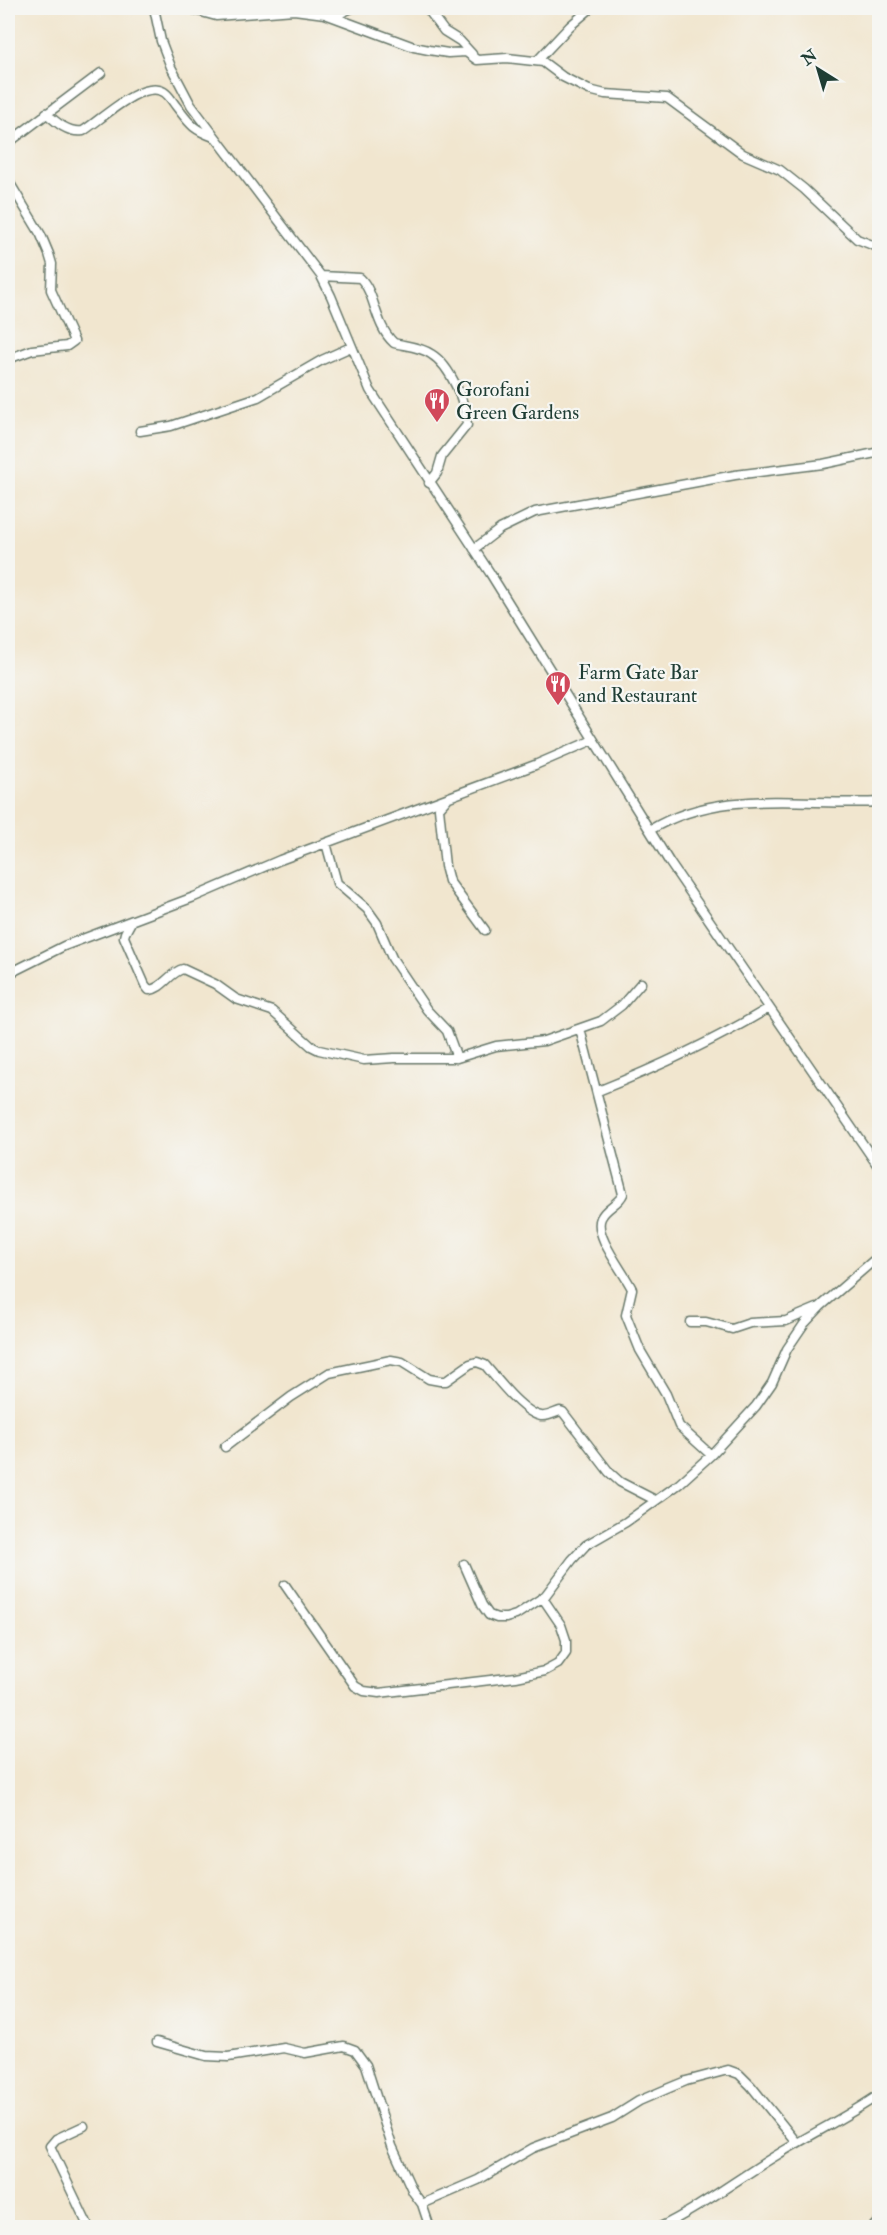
<svg xmlns="http://www.w3.org/2000/svg" width="887" height="2235" font-family="'IM FELL Double Pica',serif">
	<style>
		.lines { fill: none; stroke-linecap: round; stroke-linejoin: round }
		.minor-casing { stroke: #68786a; stroke-width: 11 }
		.minor { stroke: #fff; stroke-width: 8 }
		.labels { text-anchor: middle; dominant-baseline: central; stroke-width: 4.5; stroke-linejoin: round; paint-order: stroke }
		.poi-label { font-size: 20px; fill: #1f3d34; stroke: #f6f6f2; text-anchor: start }
	</style>
	<rect width="100%" height="100%" fill="#f6f6f2"/>
	<filter id="ink" filterUnits="userSpaceOnUse"><feTurbulence type="fractalNoise" baseFrequency=".0167" numOctaves="2"/><feDisplacementMap in="SourceGraphic" scale="12" xChannelSelector="R" yChannelSelector="G"/><feConvolveMatrix kernelMatrix="1 2 1 2 8 2 1 2 1" color-interpolation-filters="sRGB"/></filter>
	<filter id="wash" filterUnits="userSpaceOnUse"><feTurbulence type="fractalNoise" baseFrequency=".008" numOctaves="4" result="noise"/><feDisplacementMap in="SourceGraphic" scale="24" xChannelSelector="R" yChannelSelector="G"/><feGaussianBlur stdDeviation="1.35" result="paint"/><feColorMatrix in="noise" values="0 0 0 0 0 0 0 0 0 0 0 0 0 0 0 0 0 1.4 0 .05"/><feComposite in="paint" operator="in"/></filter>
	<g filter="url(#wash)">
		<rect width="100%" height="100%" fill="#f1e6cf"/>
	</g>
	<g filter="url(#ink)">
		<g class="lines">
			<defs>
				<path id="minor" d="M154,8L161,41L171,67L191,105L321,276L331,296L370,390L490,573L670,863L880,1169
					M187,8L216,16L294,10L325,14L414,47L429,50L448,53L466,52L477,60L507,58L543,62L563,77L589,90L605,94L667,98L743,154L780,170L804,189L857,239L880,248
					M427,8L444,31L460,41L472,54
					M334,16L352,8
					M537,61L570,26L591,8
					M46,113C57,123 68,133 83,131C101,120 142,79 164,92C169,95 172,101 176,106C190,124 192,129 214,137
					M8,143L101,73
					M8,180L41,235L49,254L52,264L51,290L74,341L67,346L32,350L8,359
					M321,276L360,278C376,293 374,325 394,343C406,346 421,347 431,354C451,366 466,404 467,425L442,456L437,473L429,483
					M140,431L171,426L258,397L322,360L351,347
					M474,549L500,529L535,512L735,475L823,464L880,452
					M447,799L439,808L445,866L449,881L485,930
					M650,830C721,787 802,806 880,802
					M326,843L337,883L367,909L377,923L392,958L427,1010L447,1031L457,1058
					M131,922L125,933L124,937L145,985L149,990C163,989 170,972 183,969L215,984L236,999L272,1011L311,1046L319,1050L364,1060L394,1058H457L496,1046L544,1041L601,1021L622,1005L641,983
					M8,974L64,946L194,897L280,860L535,765L593,740
					M580,1029L623,1194C619,1204 606,1207 601,1218C593,1235 624,1272 632,1289L626,1315L640,1350L666,1394L679,1426L711,1455
					M598,1091C658,1067 714,1041 769,1008
					M690,1322H706L732,1329L750,1323L786,1321L817,1308
					M225,1447L291,1397L329,1373L391,1360L402,1362L429,1379L440,1381H446L470,1364L477,1362L485,1365C497,1379 523,1413 541,1416C547,1417 554,1413 560,1411L563,1412L609,1472L620,1482L655,1500
					M464,1564L482,1605L489,1615L497,1618H506L516,1615L545,1596L572,1560L586,1545L626,1522L679,1484L711,1455L756,1406L772,1383L787,1349L804,1324L821,1306L873,1261H880
					M285,1585L355,1686L364,1691L379,1693L516,1677L545,1671L558,1664L566,1653V1640L561,1625L542,1597
					M157,2042L206,2056L228,2057L284,2048L305,2053L344,2046L355,2050L366,2065L392,2146L413,2192L422,2204L430,2228
					M84,2126L56,2139L50,2146L89,2228
					M422,2204L478,2180L533,2148L612,2118L639,2101L669,2088L686,2081L728,2070L739,2074L751,2086L797,2143
					M658,2228C700,2208 737,2179 777,2155C811,2134 847,2117 880,2094
					M872,2228L880,2220"/>
			</defs>
			<use href="#minor" class="minor-casing"/>
			<use href="#minor" class="minor"/>
		</g>
	</g>
	<defs>
		<symbol id="restaurant-pin" viewBox="-11 -11 22 30"><path d="M0 17L-7.5 6A9.5 9.5 0 1 1 7.5 6Z" fill="#d1495b" stroke="#f6f6f2"/><path d="M-5-6h1v4h1v-4h1v4h1v-4h1v5L-1.5 .5V6h-2V.5L-5-1ZM5-6V6H3V1.5H1.5Q1.5-4 5-6Z" fill="#fff"/></symbol>
	</defs>
	<g fill-rule="evenodd">
		<use href="#restaurant-pin" x="422" y="386" width="30" height="40"/>
		<use href="#restaurant-pin" x="543" y="669" width="30" height="40"/>
	</g>
	<g class="labels">
		<g class="poi-label">
			<text x="456" y="389">Gorofani<tspan x="456" dy="23">Green Gardens</tspan></text>
			<text x="578" y="672">Farm Gate Bar<tspan x="578" dy="23">and Restaurant</tspan></text>
		</g>
	</g>
	<rect width="887" height="2235" fill="none" stroke="#f6f6f2" stroke-width="30"/>
	<g transform="translate(818 69) rotate(323)" stroke="#f6f6f2" stroke-width="4.5" paint-order="stroke">
	<path d="M0-4.5L10 22L0 15L-10 22Z" fill="#1f3d34"/>
	<text y="-9" font-size="16" font-weight="bold" text-anchor="middle" fill="#1f3d34">N</text>
	</g>
</svg>
